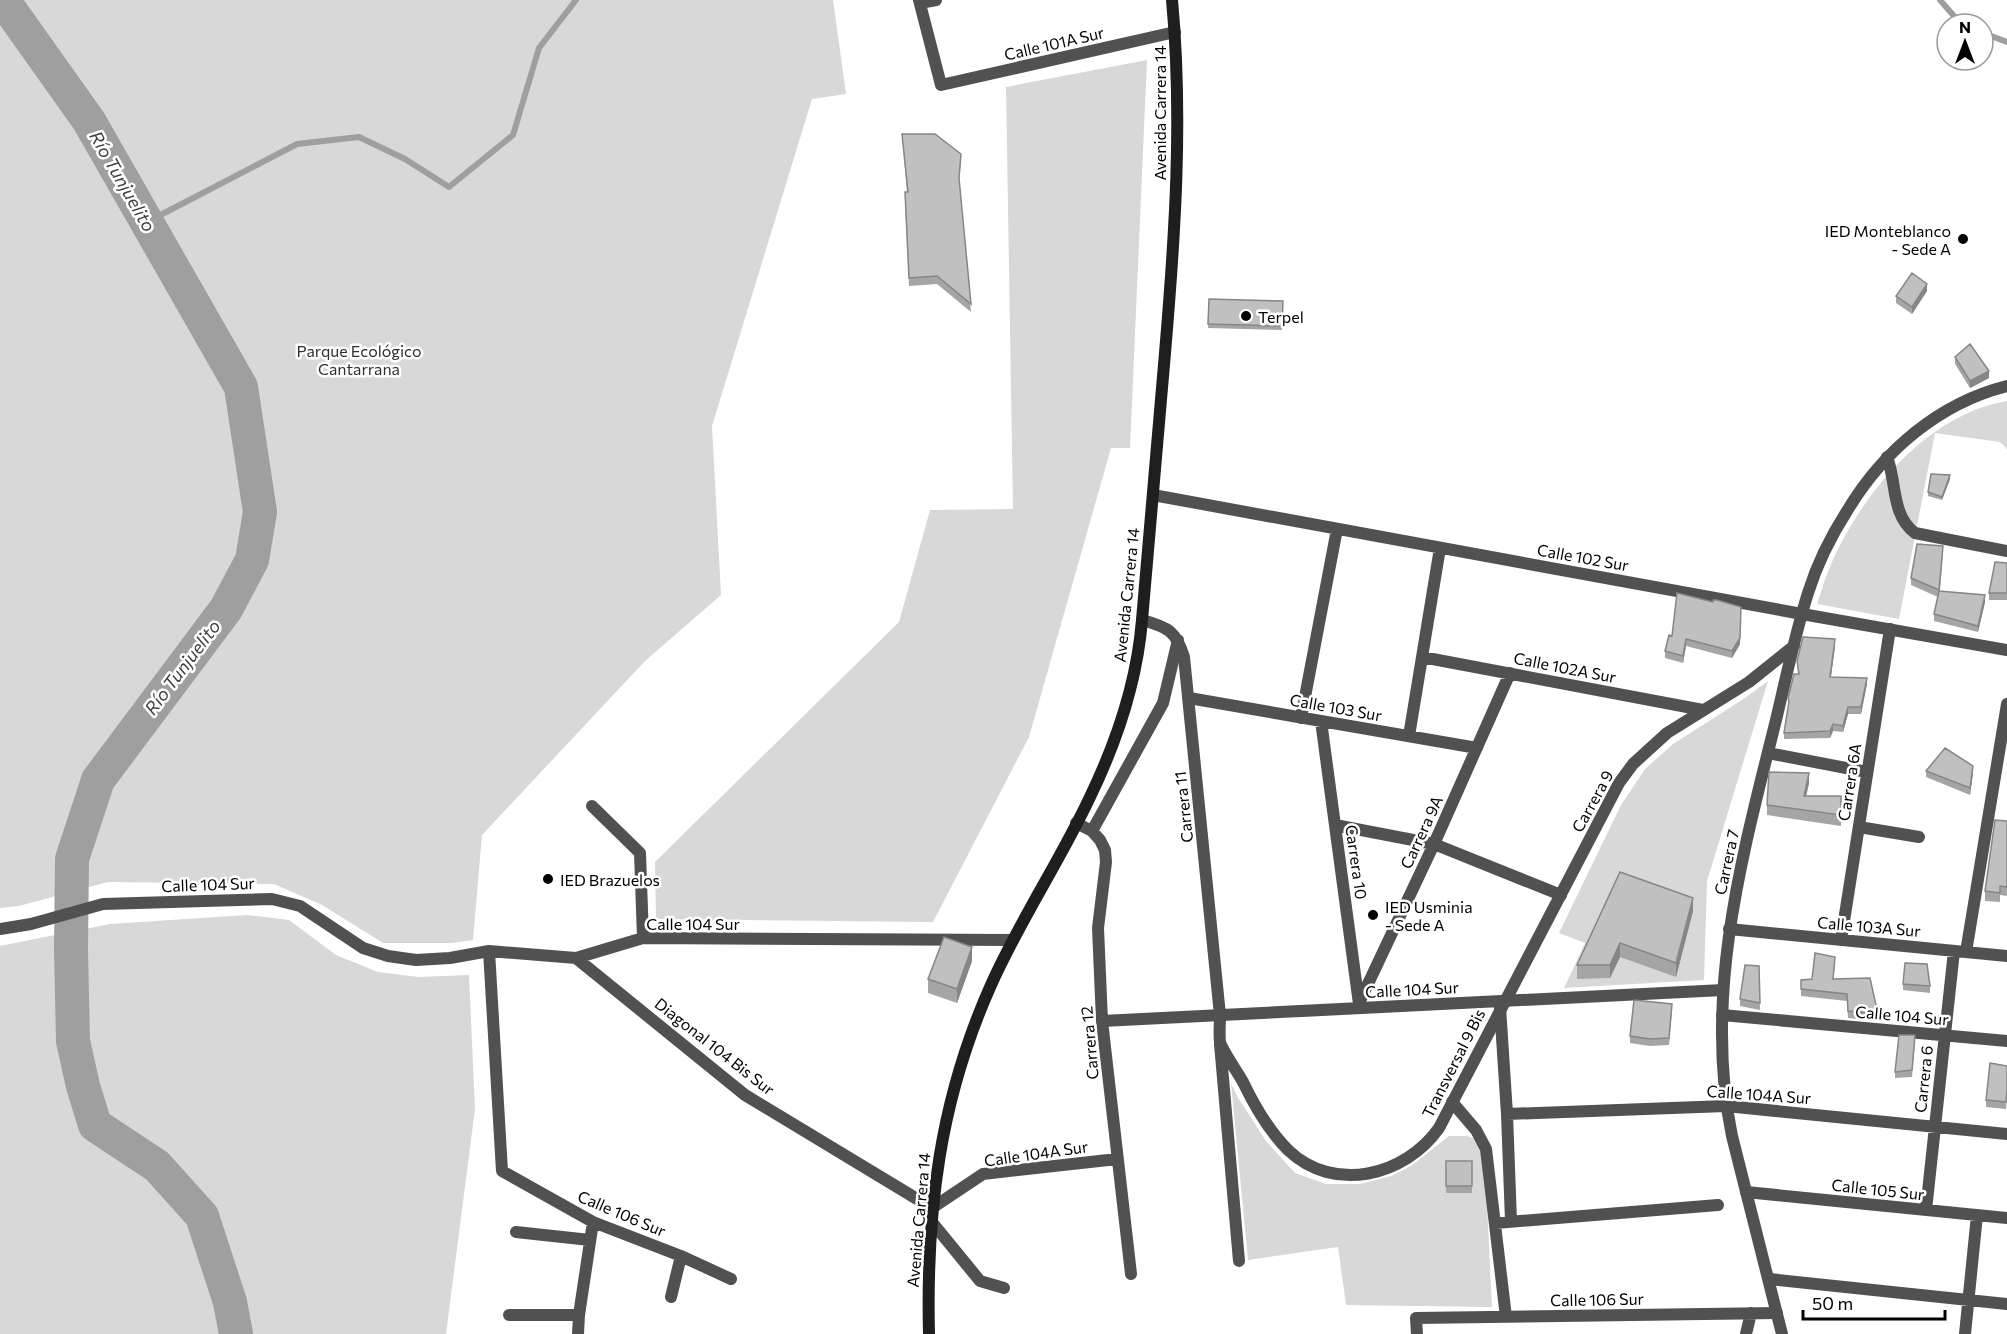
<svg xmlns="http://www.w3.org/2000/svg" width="2007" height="1334" font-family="Commissioner,sans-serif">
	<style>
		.green { fill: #d8d8d8 }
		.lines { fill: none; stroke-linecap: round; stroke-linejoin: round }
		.stream { stroke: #9f9f9f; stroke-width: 6 }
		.river { stroke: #9f9f9f; stroke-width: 34 }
		.minor { stroke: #515151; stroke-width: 12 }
		.tertiary { stroke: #515151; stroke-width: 12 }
		.secondary { stroke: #1e1e1e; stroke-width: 12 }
		.wall { fill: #a5a5a5 }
		.shaded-wall { fill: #868686 }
		.building { fill: #c0c0c0; stroke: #868686; stroke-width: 1.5 }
		.poi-dot { fill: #000; stroke: #fff; stroke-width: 2 }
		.labels { text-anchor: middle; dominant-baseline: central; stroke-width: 5; stroke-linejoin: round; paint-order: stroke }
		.street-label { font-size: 16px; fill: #000; stroke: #fff }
		.poi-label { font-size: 16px; fill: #000; stroke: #fff; text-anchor: start }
		.park-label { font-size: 16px; fill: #2f2f2f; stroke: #fff }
		.water-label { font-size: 18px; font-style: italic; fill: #404040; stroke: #fff }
	</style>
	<rect width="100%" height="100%" fill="#fff"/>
	<path class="green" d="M0,0H833L846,94L812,99L712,426L721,595L645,661L482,835L473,940L452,943H383L322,905L274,884L108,882L19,906L0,908Z
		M1147,60L1130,448H1111L1029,737L933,922L656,919L655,862L899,622L930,510L1013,509L1006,87Z
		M2007,401V449L2000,442L1935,433L1899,619L1817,604C1821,593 1824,581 1829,569C1859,497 1926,414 2007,401Z
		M1768,681L1707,881L1704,980L1564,988L1585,943L1559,933L1621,805L1645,769L1673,744L1742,700Z
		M247,915L289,920L336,955L378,972L419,977L469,975L475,1109L446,1334H0V946L110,924Z
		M1231,1083L1237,1096L1266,1141L1295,1173L1326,1184H1360L1391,1176L1411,1166L1449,1136H1467L1476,1139L1482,1149L1485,1164L1492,1307L1346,1305L1338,1247L1248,1260Z"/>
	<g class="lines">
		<path class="stream" d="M1940,0L1961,24
			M1983,33L2007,42
			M147,222L297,144L359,137L405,159L449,187L513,135L539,48L576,0"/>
		<path class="river" d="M3,0L89,121L241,387L260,512L252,560L226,609L98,780L72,859L71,949L73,1041L83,1086L95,1125L157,1166L202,1216L230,1302L236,1334"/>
		<path class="minor" d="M919,0L941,85L1175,32
			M920,3L936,0
			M1887,457C1897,483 1891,515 1915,533L2007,551
			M1153,495L1802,614
			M1422,657L1703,710
			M1189,698L1477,748
			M1301,718L1337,529
			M1321,721L1359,1004
			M1409,736L1440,548
			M1768,753L1867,772
			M592,806L640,853L643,938
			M1076,823L1092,831L1100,840L1105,850L1106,862L1098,928L1102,1021L1131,1274
			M1335,825L1434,844L1561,895
			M1859,827L1919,837
			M1092,831L1163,703L1178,640
			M0,929L31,924L103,904L272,899L300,906L363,948L388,956L416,960L450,958L489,951L576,958L643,938L1013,940
			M1729,929L2007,956
			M1841,940L1890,629
			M489,951L502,1171L593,1222L681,1256L731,1279
			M1966,952L2007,704
			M576,958L745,1095L932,1208L983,1174L1117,1159
			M1359,1003L1434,844L1510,673
			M1500,1007L1507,1114L1511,1221
			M1722,1015L2007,1041
			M1102,1021L1723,990
			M1220,1044L1239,1261
			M1452,1102L1476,1130L1486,1149L1506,1317
			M1507,1114L1726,1106L2007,1134
			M1746,1192L2007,1218
			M1926,1210L1954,951
			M931,1221L980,1281L1004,1288
			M1496,1223L1718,1205
			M516,1232L590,1240
			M1769,1279L2007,1304
			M671,1297L681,1256
			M509,1315H579
			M578,1334L579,1315L593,1222
			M1417,1334L1416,1318L1777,1313
			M1746,1334L1751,1313
			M1965,1334L1977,1215"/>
		<path class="tertiary" d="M1802,614L2007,650
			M1142,620C1168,627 1176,631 1184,657L1220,1015C1220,1024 1219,1034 1220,1042C1222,1050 1238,1073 1243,1082C1254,1105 1270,1132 1288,1150C1334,1194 1405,1176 1439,1128L1619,783L1633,764L1667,733L1749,682L1794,646
			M1782,1334L1732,1136C1703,996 1742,856 1776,720C1786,678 1795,634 1808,593C1817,564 1831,536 1847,511C1883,451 1939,403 2007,386"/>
		<path class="secondary" d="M929,1334C926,1210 940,1099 991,985C1020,920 1060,861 1090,797C1117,741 1137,682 1142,620C1150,531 1157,442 1165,353C1175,235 1183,118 1172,0"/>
	</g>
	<path class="wall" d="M902,134L961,161L959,182L971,312L937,284L909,286L905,200L907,192Z
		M1927,291L1912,314L1896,303V296Z
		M1209,299L1283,301L1282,330L1208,328Z
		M1955,357L1989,378L1970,388L1955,364Z
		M1950,479L1942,500L1928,496V492Z
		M1943,553L1940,591L1985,602L1978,632L1934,621V614L1938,597L1911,585V578Z
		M2007,563V600H1989V593Z
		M1669,635L1740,644L1732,658L1686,646L1683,663L1665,658V651Z
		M1835,646L1831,677L1867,684L1861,714H1848L1843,732L1833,731L1830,738L1784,739V733L1789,706L1788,698L1798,674L1797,661Z
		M1926,771L1973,773L1970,795L1926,777Z
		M1809,783L1806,796H1841V826L1767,815V805Z
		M2007,821V896L2000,895V902L1985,901V891Z
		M1620,872L1693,911L1676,977L1620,957L1610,978L1577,979V965Z
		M972,961L957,1003L928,993V979Z
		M1835,963L1833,979L1878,1014V1021L1848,1018L1847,1001L1801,996V980L1812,979Z
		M1759,966L1760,1010L1740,1006V999Z
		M1903,984L1930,986V993L1903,990Z
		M1672,1011L1669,1045L1650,1046L1630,1043V1036Z
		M1915,1042L1912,1077L1895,1078V1072Z
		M2007,1066V1097L2006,1109L1986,1107V1100Z
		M1446,1161H1472V1193H1446Z"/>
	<path class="shaded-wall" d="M1927,284V291L1912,314V307Z
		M1989,371V378L1970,388V381Z
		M1950,475V479L1942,500V497Z
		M1985,595V602L1978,632V626Z
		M1741,607L1740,644L1732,658V651Z
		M1686,639V646L1683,663V656Z
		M1835,639V646L1830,683V677Z
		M1867,678V684L1861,714V707Z
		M1848,707V714L1843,732V726Z
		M1833,724V731L1830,738V731Z
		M1973,766V773L1970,795V788Z
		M1809,773V783L1804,806V796Z
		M1693,898V911L1676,977V963Z
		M1620,943V957L1610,978V965Z
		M972,947V961L957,1003V989Z"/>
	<path class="building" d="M902,134H935L961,154L959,178L971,304L937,276L909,278L905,192H908Z
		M1912,273L1927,284L1912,307L1896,296Z
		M1209,299L1283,301L1282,326L1208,324Z
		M1970,344L1989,371L1970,381L1955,357Z
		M1931,474L1950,475L1942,497L1928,492Z
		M1917,544L1943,546L1939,590L1911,578Z
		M1995,562L2007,563V593H1989Z
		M1939,591L1985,595L1978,626L1934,614Z
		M1677,593L1713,602V600H1717L1741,607L1740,638L1732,651L1686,639L1683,656L1665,651L1669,635L1672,636Z
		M1803,637L1835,639L1830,677L1867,678L1861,707H1848L1843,726L1833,724L1830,731L1784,733L1789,701L1788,698L1794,674H1799L1797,661Z
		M1945,748L1973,766L1970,788L1926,771Z
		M1769,772L1809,773L1804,796H1841V815L1767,805Z
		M1995,820L2007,821V887L2000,886V893L1985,891Z
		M1620,872L1693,898L1676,963L1620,943L1610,965H1577Z
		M944,937L972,947L957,989L928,979Z
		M1815,953L1835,957L1833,979L1870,978L1878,1014L1848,1011L1847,994L1801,989V980L1812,979Z
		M1905,963L1927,964L1930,986L1903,984Z
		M1745,965L1759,966L1760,1003L1740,999Z
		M1634,1000L1672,1004L1669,1038L1650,1039L1630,1036Z
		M1899,1035H1915L1912,1070L1895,1072Z
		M1990,1063L2007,1066V1090L2006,1102L1986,1100Z
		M1446,1161H1472V1186H1446Z"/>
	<g class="poi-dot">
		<circle cx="1963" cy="239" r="6"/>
		<circle cx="1246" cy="316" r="6"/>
		<circle cx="548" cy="879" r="6"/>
		<circle cx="1373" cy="915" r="6"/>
	</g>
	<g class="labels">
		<g class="street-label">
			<text transform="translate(1054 43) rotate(-13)">Calle 101A Sur</text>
			<text transform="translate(1159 113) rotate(-90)">Avenida Carrera 14</text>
			<text transform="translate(1583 557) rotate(10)">Calle 102 Sur</text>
			<text transform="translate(1126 595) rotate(-84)">Avenida Carrera 14</text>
			<text transform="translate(1565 667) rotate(11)">Calle 102A Sur</text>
			<text transform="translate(1336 707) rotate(10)">Calle 103 Sur</text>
			<text transform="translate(1849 782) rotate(-81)">Carrera 6A</text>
			<text transform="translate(1592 801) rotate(-61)">Carrera 9</text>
			<text transform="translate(1183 807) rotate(-96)">Carrera 11</text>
			<text transform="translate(1421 832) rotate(-65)">Carrera 9A</text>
			<text transform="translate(1357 862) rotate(82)">Carrera 10</text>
			<text transform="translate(1726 862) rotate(-78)">Carrera 7</text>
			<text transform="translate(208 884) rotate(-2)">Calle 104 Sur</text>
			<text x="693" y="923">Calle 104 Sur</text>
			<text transform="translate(1869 926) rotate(5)">Calle 103A Sur</text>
			<text transform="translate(1412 989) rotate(-3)">Calle 104 Sur</text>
			<text transform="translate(1902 1015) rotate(5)">Calle 104 Sur</text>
			<text transform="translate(1089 1043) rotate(-95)">Carrera 12</text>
			<text transform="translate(715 1046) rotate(38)">Diagonal 104 Bis Sur</text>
			<text transform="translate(1453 1063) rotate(-63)">Transversal 9 Bis</text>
			<text transform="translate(1923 1079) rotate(-84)">Carrera 6</text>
			<text transform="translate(1759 1094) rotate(4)">Calle 104A Sur</text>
			<text transform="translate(1036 1153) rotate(-8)">Calle 104A Sur</text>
			<text transform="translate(1878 1189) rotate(6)">Calle 105 Sur</text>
			<text transform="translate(622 1213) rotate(23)">Calle 106 Sur</text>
			<text transform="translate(918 1220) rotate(-85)">Avenida Carrera 14</text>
			<text transform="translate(1597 1299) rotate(-1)">Calle 106 Sur</text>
		</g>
		<g class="poi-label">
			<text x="1951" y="230" text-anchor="end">IED Monteblanco<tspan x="1951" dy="18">- Sede A</tspan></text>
			<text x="1258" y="316">Terpel</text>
			<text x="560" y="879">IED Brazuelos</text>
			<text x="1385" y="906">IED Usminia<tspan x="1385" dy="18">- Sede A</tspan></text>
		</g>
		<g class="park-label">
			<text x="359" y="350">Parque Ecológico<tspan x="359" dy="18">Cantarrana</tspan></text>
		</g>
		<g class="water-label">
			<text transform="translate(123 181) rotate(60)">Río Tunjuelito</text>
			<text transform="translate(182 667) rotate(-53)">Río Tunjuelito</text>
		</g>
	</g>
	<g transform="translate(1965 42)"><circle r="28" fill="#ffffff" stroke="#999999" stroke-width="1.5"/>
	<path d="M0-4.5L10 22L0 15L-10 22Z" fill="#000000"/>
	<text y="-9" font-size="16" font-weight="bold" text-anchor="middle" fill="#000000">N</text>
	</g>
	<path d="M1803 1310v9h142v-9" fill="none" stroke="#000000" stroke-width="3"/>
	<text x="1812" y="1310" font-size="18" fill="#000000" stroke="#ffffff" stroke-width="4.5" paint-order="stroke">50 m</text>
</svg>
